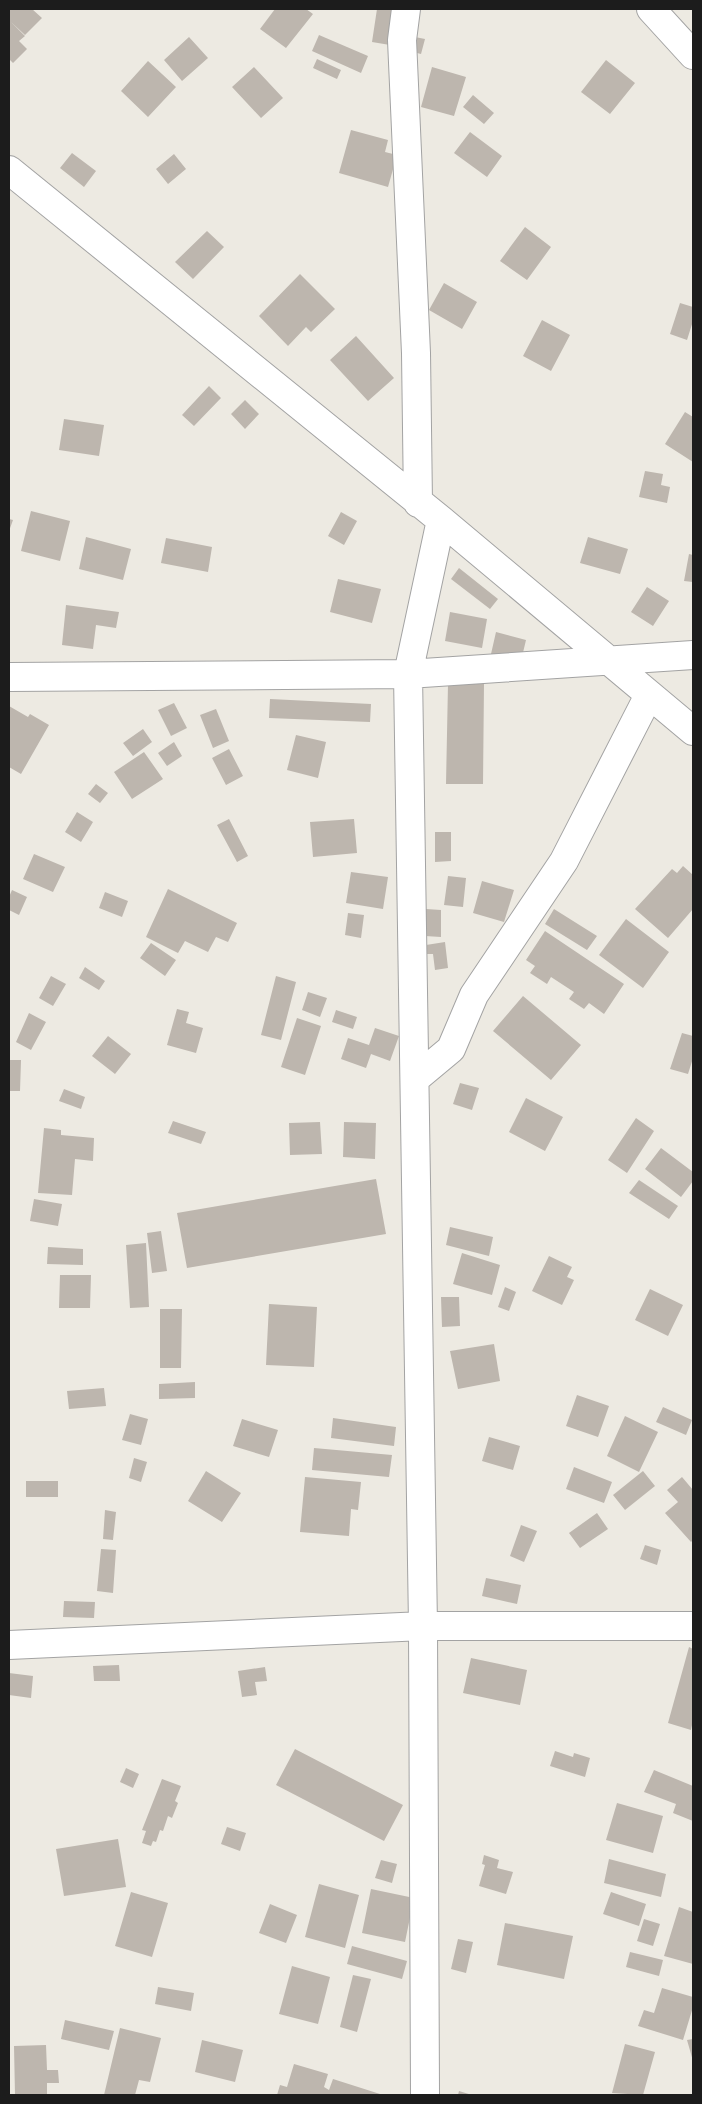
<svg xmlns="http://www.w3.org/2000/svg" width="702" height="2104" font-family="'Work Sans',sans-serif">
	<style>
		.building { fill: #bdb6ae }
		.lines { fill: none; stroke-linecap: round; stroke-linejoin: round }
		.street-casing { stroke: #a3a3a3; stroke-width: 30 }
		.street { stroke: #fff; stroke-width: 28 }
	</style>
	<rect width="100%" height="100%" fill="#edeae2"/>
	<path class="building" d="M9,9H32L42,18L25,35L11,22L25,36L19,41L27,49L13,63L9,59Z
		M275,9H306L313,14L286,48L260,29Z
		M377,9H395L390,45L372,42Z
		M319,35L368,56L361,73L312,51Z
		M189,37L208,58L182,81L164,60Z
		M415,37L425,39L421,54L413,52Z
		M317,59L341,70L337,79L313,68Z
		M606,60L635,83L610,114L581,92Z
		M148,61L176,87L148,117L121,91Z
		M254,67L283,98L261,118L232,87Z
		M432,67L466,77L454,116L421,107Z
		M473,95L494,113L484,124L463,107Z
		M351,130L388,140L385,152L397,155L388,187L339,173Z
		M470,132L502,156L487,177L454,153Z
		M72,153L96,171L84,187L60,168Z
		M174,154L186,169L168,184L156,169Z
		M525,227L551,247L527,280L500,261Z
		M207,231L224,247L193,279L175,262Z
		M300,274L335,309L311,332L306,327L288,346L259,316Z
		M444,283L477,302L462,329L429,310Z
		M680,303L693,307V321L687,340L670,334Z
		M542,320L570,335L551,371L523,356Z
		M356,336L394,378L368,401L330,360Z
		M209,386L221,398L194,426L182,415Z
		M245,400L259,414L245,429L231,414Z
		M685,412L693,417V462L665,444Z
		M64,419L104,425L99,456L59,450Z
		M645,471L663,474L661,485L670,487L667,503L639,497Z
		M31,511L70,521L60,561L21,551Z
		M341,512L357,521L344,545L328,536Z
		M9,519L13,520L9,531Z
		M86,537L131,549L123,580L79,569Z
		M588,537L628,549L620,574L580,563Z
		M166,538L212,547L208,572L161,563Z
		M689,554L693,555V582L684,581Z
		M459,568L498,599L490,609L451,579Z
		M338,579L381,589L372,623L330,612Z
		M647,587L669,601L653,626L631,612Z
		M66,605L119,612L116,628L96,625L93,649L62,645Z
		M450,612L487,619L482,648L445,641Z
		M496,632L526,640L521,661L491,654Z
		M448,684H484L483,784H446Z
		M270,699L371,704L370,722L269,718Z
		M174,703L187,728L171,736L158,710Z
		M9,706L28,717L30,714L49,725L21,774L9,767Z
		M216,709L229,741L213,748L200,715Z
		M143,729L152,742L133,756L123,743Z
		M296,735L326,742L318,778L287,770Z
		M174,742L182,756L167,766L158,753Z
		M229,749L243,776L226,785L212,758Z
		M144,752L163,779L132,799L114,772Z
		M96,784L108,793L100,803L88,794Z
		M77,812L93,822L81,842L65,832Z
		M229,819L248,856L237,862L217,825Z
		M354,819L357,853L313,857L310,822Z
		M435,832H451V861L435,862Z
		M34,854L65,867L53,892L23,879Z
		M683,866L693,875V909L668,938L635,909L672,869L677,873Z
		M351,872L388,877L383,909L346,903Z
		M448,876L466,878L463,907L444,905Z
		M482,881L514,890L504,922L473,913Z
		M168,889L237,923L228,942L216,937L208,952L185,941L178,953L146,937Z
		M12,890L27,897L19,915L9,910V897Z
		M105,892L128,901L122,917L99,908Z
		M426,909L441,910V937L425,936Z
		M554,909L597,936L587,950L545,924Z
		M348,913L364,915L361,938L345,935Z
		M626,919L669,952L643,988L599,955Z
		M545,931L624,984L604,1014L589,1003L584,1009L569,999L574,992L551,977L547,984L530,973L535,966L526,960Z
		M445,942L448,968L435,970L433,954H427L426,945Z
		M151,943L176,960L165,976L140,958Z
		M85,967L105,981L99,990L79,978Z
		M51,976L66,984L53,1006L39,998Z
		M276,976L296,982L281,1040L261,1035Z
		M308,992L327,998L320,1017L302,1010Z
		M523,996L581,1045L551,1080L493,1031Z
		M177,1009L189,1012L186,1023L203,1028L196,1053L167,1045Z
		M336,1010L357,1017L353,1029L332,1022Z
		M29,1013L46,1022L31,1050L16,1042Z
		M297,1018L321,1026L305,1075L281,1067Z
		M375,1028L399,1036L390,1061L371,1054L366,1068L341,1059L348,1038L369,1045Z
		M682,1033L693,1036V1058L688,1074L670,1069Z
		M108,1036L131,1054L115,1074L92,1056Z
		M9,1060H21L20,1091H9Z
		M460,1083L479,1088L472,1110L453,1104Z
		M64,1089L85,1097L81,1109L59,1101Z
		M526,1098L563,1117L545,1151L509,1132Z
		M636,1118L654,1131L627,1173L608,1160Z
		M173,1121L206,1132L201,1144L168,1133Z
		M320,1122L322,1154L290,1155L289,1123Z
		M344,1122L376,1123L375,1159L343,1157Z
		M44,1128L61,1130V1135L94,1138L93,1161L75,1159L72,1195L38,1193Z
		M661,1148L693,1172V1181L681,1197L645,1169Z
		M376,1179L386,1234L187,1268L177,1213Z
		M639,1180L678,1206L669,1219L629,1193Z
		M34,1199L62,1204L58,1226L30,1221Z
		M450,1227L493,1237L489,1256L446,1245Z
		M161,1231L167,1271L152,1273L147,1233Z
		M146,1243L149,1307L130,1308L126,1245Z
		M48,1247L83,1249V1265L47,1264Z
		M462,1253L500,1265L492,1295L453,1284Z
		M549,1256L572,1267L567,1277L574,1280L562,1305L532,1291Z
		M60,1275H91L90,1308H59Z
		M505,1287L516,1292L509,1311L498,1307Z
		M650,1289L683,1305L668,1336L635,1320Z
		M441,1297H459L460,1326L442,1327Z
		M269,1304L317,1307L314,1367L266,1365Z
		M160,1309H182L181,1368H160Z
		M494,1344L500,1381L458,1389L450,1351Z
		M195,1382V1398L159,1399V1384Z
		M104,1388L106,1406L69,1409L67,1391Z
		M577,1395L609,1406L598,1437L566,1426Z
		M663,1407L692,1420L686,1435L656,1422Z
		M130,1414L148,1419L141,1445L122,1440Z
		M625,1416L658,1432L639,1472L607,1456Z
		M333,1418L396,1427L394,1446L331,1438Z
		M242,1419L278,1430L269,1457L233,1446Z
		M489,1437L520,1446L513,1470L482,1461Z
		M314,1448L392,1455L389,1477L312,1470Z
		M134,1458L147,1462L141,1482L129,1478Z
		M574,1467L612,1482L604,1503L566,1489Z
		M206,1471L241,1493L222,1522L188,1501Z
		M643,1471L655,1486L625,1510L613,1495Z
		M305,1477L361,1482L358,1510L351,1509L349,1536L300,1532Z
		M682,1477L693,1490V1540L691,1542L665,1513L678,1502L667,1490Z
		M26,1481H58V1497H26Z
		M105,1510L116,1512L113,1540L103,1539Z
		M597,1513L608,1529L580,1548L569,1533Z
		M521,1525L537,1531L524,1562L510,1556Z
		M645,1545L661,1550L657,1565L640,1559Z
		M101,1549L116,1550L113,1593L97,1591Z
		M486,1578L521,1585L517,1604L482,1596Z
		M64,1601L95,1602L94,1618L63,1617Z
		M689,1647L693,1649V1720L691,1730L668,1723Z
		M471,1658L527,1670L520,1705L463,1693Z
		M119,1665L120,1681H94L93,1666Z
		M265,1667L267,1681L255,1682L257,1695L242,1697L238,1671Z
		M9,1673L33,1676L31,1698L9,1695Z
		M295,1749L403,1805L384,1841L276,1785Z
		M555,1751L573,1757L574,1753L590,1758L585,1777L550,1766Z
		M126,1768L139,1774L133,1788L120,1782Z
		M654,1770L693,1786V1821L673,1813L676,1804L644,1792Z
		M162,1779L181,1786L175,1801L178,1803L172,1818L168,1816L163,1831L160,1830L156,1842L153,1841L151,1846L142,1843L146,1831L142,1830Z
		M617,1803L663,1816L653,1853L606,1840Z
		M227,1827L246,1833L240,1851L221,1844Z
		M118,1839L126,1887L64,1896L56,1849Z
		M484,1855L499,1860L497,1868L513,1872L506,1894L479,1886L485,1865L482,1864Z
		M609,1859L666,1874L661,1897L604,1883Z
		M381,1860L397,1864L392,1883L375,1878Z
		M319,1884L359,1895L345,1948L305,1937Z
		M371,1889L414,1898L405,1942L362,1933Z
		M131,1892L168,1903L152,1957L115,1946Z
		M611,1892L646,1904L639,1926L603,1914Z
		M270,1904L297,1915L286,1943L259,1933Z
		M679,1907L693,1912V1964L664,1956Z
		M644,1919L660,1924L653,1946L637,1941Z
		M505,1923L573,1936L564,1979L497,1965Z
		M458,1939L473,1942L466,1973L451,1969Z
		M352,1946L407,1961L402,1979L347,1964Z
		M630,1952L663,1960L659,1976L626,1967Z
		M292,1966L330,1977L318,2024L279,2014Z
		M353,1975L371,1979L357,2032L340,2027Z
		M158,1987L194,1993L191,2011L155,2004Z
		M662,1988L693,1997V2007L683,2040L638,2026L644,2010L654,2013Z
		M65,2020L114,2031L109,2050L61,2039Z
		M120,2028L161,2038L150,2082L139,2080L135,2095H104Z
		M693,2039V2061L687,2040Z
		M202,2040L243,2050L235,2082L195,2072Z
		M625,2044L655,2052L643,2095L612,2093Z
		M46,2045L47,2070H58L59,2083H47V2095H15L14,2046Z
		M294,2064L328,2074L324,2087L329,2090L333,2079L380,2094V2095H277L280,2085L287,2087Z
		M459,2091L472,2095H458Z"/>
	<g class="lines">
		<defs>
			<path id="street" d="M406,9L402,40L416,353L418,503
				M651,9L693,55
				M9,170L441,520L693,731
				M9,677L408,674L441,520
				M415,1079L451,1049L474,995L564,861L649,695
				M9,1645L423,1626H693
				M425,2095L423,1626L408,674L693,655"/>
		</defs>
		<use href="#street" class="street-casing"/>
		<use href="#street" class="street"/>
	</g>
	<rect width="702" height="2104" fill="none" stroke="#1c1c1c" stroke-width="20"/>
</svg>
